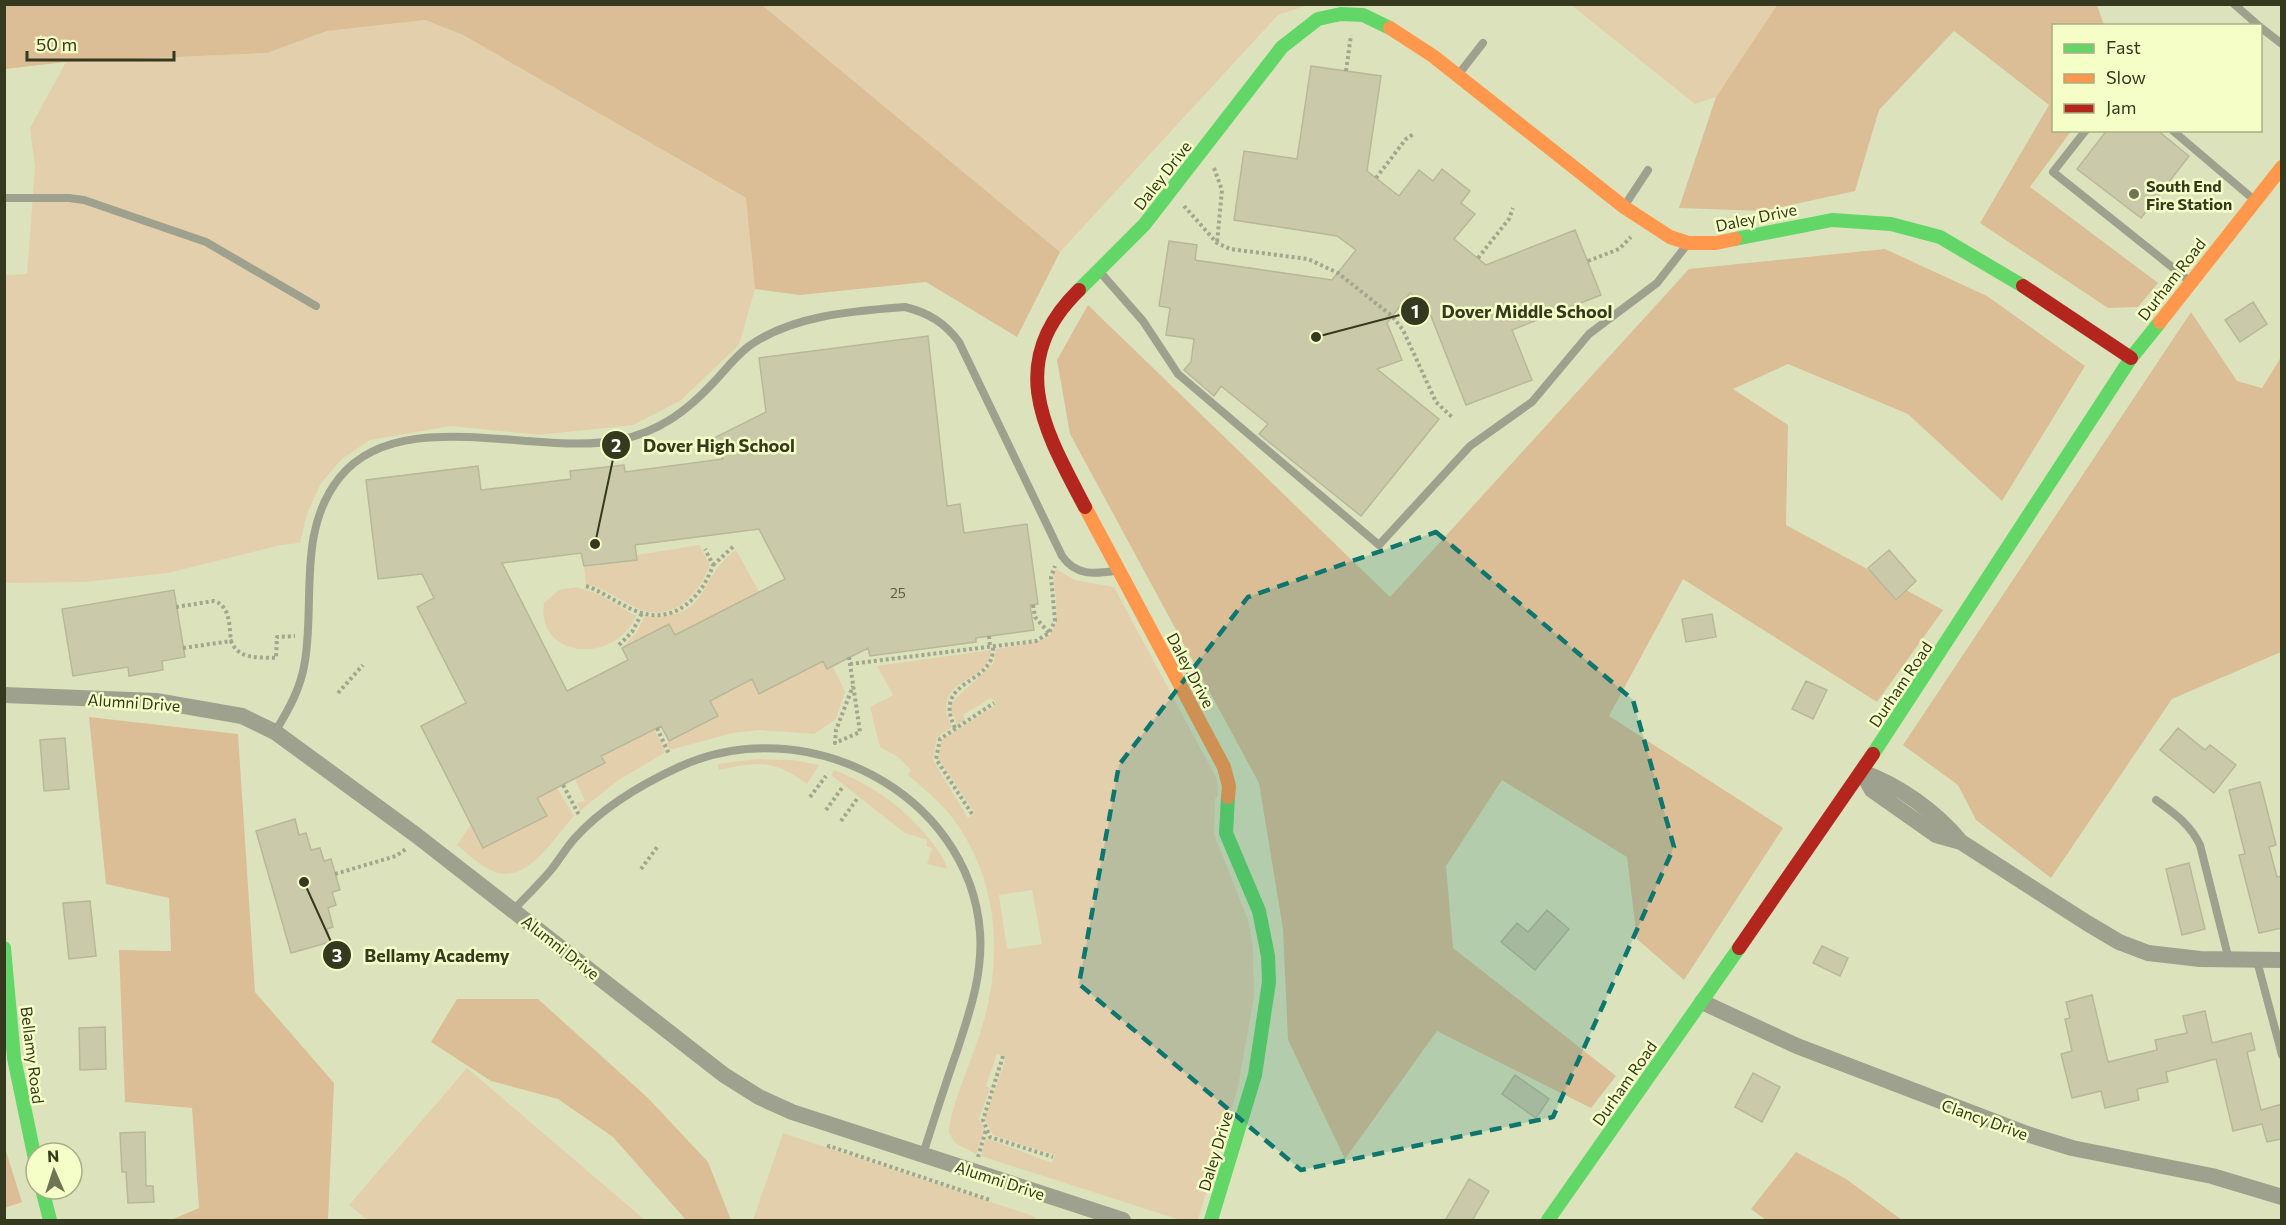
<svg xmlns="http://www.w3.org/2000/svg" width="2286" height="1225" font-family="Commissioner,sans-serif">
	<style>
		.green { fill: #e4cfad; fill-rule: evenodd }
		.forest { fill: #dbbe96 }
		.building { fill: #cacaab; stroke: #b8b899; stroke-width: 1.5; fill-rule: evenodd }
		.lines { fill: none; stroke-linecap: round; stroke-linejoin: round }
		.path { stroke: #a2a68f; stroke-width: 4; stroke-dasharray: 3 3; stroke-linecap: butt }
		.lane { stroke: #9ea18d; stroke-width: 8 }
		.street { stroke: #9ea18d; stroke-width: 16 }
		.fast { stroke: #63d668; stroke-width: 14 }
		.slow { stroke: #ff974d; stroke-width: 14 }
		.jam { stroke: #b3261e; stroke-width: 14 }
		.marked { fill: #0f766e; fill-opacity: 0.2; stroke: #0f766e; stroke-width: 4.5; stroke-dasharray: 12 8; stroke-linejoin: round }
		.poi-dot { fill: #6f7455; stroke: #f5fec7; stroke-width: 2 }
		.labels { text-anchor: middle; dominant-baseline: central; stroke-width: 5; stroke-linejoin: round; paint-order: stroke }
		.number-label { font-size: 14px; fill: #5a5d40 }
		.street-label { font-size: 16px; fill: #35391d; stroke: #f5fec7 }
		.poi-label { font-size: 16px; font-weight: bold; fill: #35391d; stroke: #f5fec7; text-anchor: start }
		.leader { fill: none; stroke: #35391d; stroke-width: 2 }
		.callout-dot { fill: #35391d; stroke: #f5fec7; stroke-width: 2 }
		.mark-label { font-size: 18px; text-anchor: middle; font-weight: bold; fill: #fff }
		.callout-label { font-size: 18px; text-anchor: middle; font-weight: bold; fill: #35391d; stroke: #f5fec7; stroke-width: 5; stroke-linejoin: round; paint-order: stroke }
	</style>
	<rect width="100%" height="100%" fill="#dce3bc"/>
	<path class="green" d="M762,5H1308L1278,15L1060,252Z
		M1571,5H1777L1716,97L1695,104Z
		M425,20L463,35L747,199L755,289L739,345L680,401L633,425L539,435L451,426L370,440L342,459L321,483L307,514L300,543L281,545L168,573L85,582L5,583V275L27,274L35,167L30,128L66,62L267,53L327,31Z
		M699,545L710,565C698,596 672,624 636,608C619,600 606,588 586,584L584,566L637,560V555Z
		M736,550L760,593L675,635L669,625L622,648L636,633L645,616C712,621 696,577 736,550Z
		M1056,569L1075,580L1114,587L1217,779L1218,796L1215,799L1214,834L1248,920L1253,946L1254,997L1238,1087L1198,1220H1180L981,1156L986,1138L1052,1163L1055,1155L993,1135L985,1119L1006,1057L997,1054L986,1086L990,1088L979,1119L985,1129L976,1154L955,1143L949,1133C950,1107 972,1060 980,1033C1003,963 1000,885 956,823C943,804 925,790 908,775L911,770L898,757L880,747L870,707L893,695L877,666L991,650C991,683 927,678 952,727L937,737L933,760L968,818L975,813L938,758L942,740L996,705L991,698L963,715L965,720L957,725L951,709L952,702L993,664L996,649C1060,639 1061,641 1053,575ZM1032,890L1042,944L1007,949L999,895Z
		M576,587L598,594L636,616C615,665 536,659 544,603L559,590Z
		M823,661L827,669L833,666L845,692L836,719L814,734L760,730L733,733L670,750L666,743L717,717L710,701L752,679L760,694Z
		M654,729L666,752L617,781L580,811L577,803L585,801L575,779L605,764L601,756Z
		M756,759L793,760L819,765L807,784C775,760 757,761 719,770L718,764Z
		M834,770C874,786 904,807 931,841C937,849 946,860 947,869L927,864L932,848L926,846L927,840L905,833L831,775Z
		M557,788L574,816C554,837 528,884 495,872C481,867 468,854 457,845L471,824L483,848L546,816L537,798Z
		M467,1068L645,1220H367L349,1205Z
		M783,1133L1036,1217L1035,1220H753Z"/>
	<path class="forest" d="M4,5H762L1060,252L1017,337L926,282L800,295L755,289L746,198L463,35L425,20L327,31L267,53L66,62L5,69Z
		M1777,5H2097L2104,25L2054,26V130L2071,131L2030,187L2158,283L2138,307L2108,308L1980,223L2049,105L1954,31L1879,110L1855,191L1763,211L1679,208L1716,97Z
		M1885,249L1987,296L2085,366L2002,501L1908,414L1788,364L1733,389L1788,425L1786,525L1943,610L1877,702L1683,579L1609,716L1783,828L1684,980L1637,939L1627,857L1502,780L1446,866L1453,948L1616,1076L1591,1108L1437,1031L1345,1159L1288,1040L1283,929L1259,783L1070,434L1057,360L1088,305L1390,597L1689,269Z
		M2191,312L2237,381L2262,388L2281,357V652L2172,699L2051,878L1976,820L1958,785L1903,745Z
		M89,717L238,734L255,992L334,1083L328,1220H171L199,1208L192,1108L125,1102L119,950L171,951L169,898L106,884Z
		M457,999H538L648,1098L708,1162L731,1220H686L613,1137L558,1099L491,1081L431,1042Z
		M4,1145L22,1202L5,1208H4Z
		M1796,1152L1846,1179L1902,1220H1766L1751,1209Z"/>
	<path class="building" d="M1311,66L1381,76L1367,171L1399,196L1419,170L1433,181L1442,169L1470,191L1461,203L1475,214L1454,239L1486,265L1575,230L1601,295L1512,330L1532,380L1466,405L1427,306L1410,293L1387,323L1402,360L1377,369L1439,419L1361,516L1259,434L1268,424L1221,386L1214,396L1184,370L1191,362L1194,339L1166,335L1170,308L1159,306L1169,241L1197,245L1195,260L1332,280L1356,250L1337,236L1234,220L1244,151L1297,159Z
		M2107,130H2157L2189,156L2141,218L2077,169Z
		M2253,302L2267,324L2240,342L2225,320Z
		M928,336L947,506L960,504L964,533L1027,524L1038,604L1030,605L1034,630L976,638V642L870,656L868,648L827,669L823,661L759,694L752,679L710,701L718,716L669,741L661,726L601,756L605,763L537,798L547,816L483,848L421,726L466,703L417,607L434,598L422,574L378,579L366,480L478,466L481,490L571,479L570,471L624,465L625,472L723,459L712,439L766,412L759,358ZM759,529L785,579L675,635L669,624L622,648L628,660L567,691L502,563L581,553L584,566L637,560L635,545Z
		M1889,550L1916,581L1896,600L1868,568Z
		M174,590L185,657L162,661L163,670L129,676L128,667L73,676L62,609Z
		M1712,614L1716,637L1686,642L1682,619Z
		M1806,681L1827,690L1813,719L1792,709Z
		M2178,728L2205,750L2210,745L2236,765L2214,793L2160,750Z
		M65,738L69,789L44,791L40,740Z
		M2260,782L2276,845L2269,847L2277,877L2282,876V928L2259,933L2239,855L2245,854L2229,790Z
		M295,819L299,835L306,833L311,850L320,848L324,861L331,859L340,890L332,892L336,905L328,908L333,927L327,929L330,942L291,953L256,831Z
		M2189,863L2205,929L2182,935L2166,869Z
		M90,901L96,956L69,959L63,903Z
		M1547,910L1569,929L1535,970L1501,942L1517,923L1528,932Z
		M1822,946L1848,958L1840,976L1813,963Z
		M2092,995L2108,1062L2157,1050L2155,1040L2187,1033L2183,1016L2205,1011L2212,1043L2251,1033L2255,1050L2247,1052L2261,1110L2282,1104V1139L2267,1142L2262,1124L2233,1131L2216,1059L2166,1072L2168,1082L2137,1089L2139,1100L2105,1108L2101,1091L2072,1098L2061,1054L2072,1051L2065,1019L2070,1018L2066,1002Z
		M105,1027L106,1069L80,1070L79,1028Z
		M1753,1073L1780,1087L1762,1122L1735,1107Z
		M1515,1075L1549,1099L1536,1118L1502,1094Z
		M145,1132L146,1186H153L154,1202L128,1203L126,1172H122L120,1133Z
		M1469,1179L1489,1191L1472,1221H1445Z"/>
	<g class="lines">
		<path class="path" d="M1346,71L1351,35
			M1214,168L1222,190L1217,243
			M1376,178L1406,139L1415,133
			M1184,206L1217,243L1230,249L1308,259L1338,273L1392,316L1403,330L1436,402L1453,418
			M1478,258L1509,219L1513,208
			M1588,261L1619,249L1631,237
			M713,565L735,545
			M586,586C604,592 618,604 636,611C673,626 702,598 713,565L705,549
			M1033,605L1035,617L1049,633
			M176,607L214,601C231,606 229,627 231,641
			M989,636L990,647
			M619,645L632,632L642,613
			M183,648L231,641C238,660 259,657 276,658L277,637L295,636
			M849,657L860,732L835,743L836,730L853,686
			M850,664L1036,641L1049,633L1055,621L1051,577L1055,566
			M338,693L363,665
			M657,728L669,754
			M955,728C931,678 995,686 993,647
			M563,785L579,815
			M810,797L826,776
			M826,810L842,788
			M972,814L936,759L940,739L994,703
			M841,821L857,799
			M641,869L658,846
			M335,874L396,856L407,848
			M1003,1056L983,1120L990,1137L1053,1157
			M828,1148L829,1146L990,1200V1202
			M978,1157L986,1130"/>
		<path class="lane" d="M2234,4L2259,26
			M2260,27L2282,44
			M1458,75L1483,43
			M2086,130L2053,172L2187,279
			M2172,130L2252,198
			M4,198H69L84,200L206,242L316,306
			M1625,205L1648,170
			M1100,272L1143,321L1178,374L1379,545L1470,446L1532,402L1589,334L1657,283L1686,246
			M275,732C289,709 301,688 305,661C315,600 297,530 340,477C400,403 537,457 619,440C659,432 687,411 714,382C725,370 736,356 749,346C793,315 853,311 905,307C929,313 945,323 959,342L1062,556C1076,576 1094,574 1115,571
			M2156,800C2175,814 2190,824 2200,845L2229,960
			M513,910C526,897 539,884 551,870C559,860 566,848 575,838C603,807 642,784 679,767C803,709 969,791 980,932C983,974 970,1011 957,1051C945,1085 934,1120 923,1154
			M2257,961L2282,1055"/>
		<path class="street" d="M4,695L156,701L242,716L275,732L416,835L724,1075L759,1097L792,1112L1123,1220
			M1862,772C1899,785 1936,812 1961,842L1936,835L1872,790Z
			M1961,842L2087,923L2119,942L2148,953L2200,959L2282,960
			M1702,1002L1797,1046L2027,1134L2072,1148L2212,1176L2282,1197"/>
		<path class="fast" d="M1735,239L1832,220L1891,224L1940,237L2023,286
			M1079,290L1144,225L1282,47L1318,19L1341,14L1363,15L1390,28
			M1873,754L2131,358L2160,322
			M4,948L14,1058L36,1164
			M42,1189L50,1220
			M1211,1220L1255,1075L1269,982L1268,956L1259,911L1226,833L1228,797
			M1548,1220L1739,948"/>
		<path class="slow" d="M1390,28L1433,56L1624,207L1670,237L1688,243H1716L1735,239
			M2160,322L2282,167
			M1085,507L1224,767L1229,786L1228,797"/>
		<path class="jam" d="M2023,286L2131,358
			M1079,290C1004,363 1045,431 1085,507
			M1739,948L1873,754"/>
	</g>
	<path class="marked" d="M1436,532L1633,700L1674,847L1553,1117L1301,1170L1079,984L1119,765L1248,597Z"/>
	<circle class="poi-dot" cx="2134" cy="194" r="6"/>
	<g class="labels">
		<g class="number-label">
			<text x="898" y="592">25</text>
		</g>
		<g class="street-label">
			<text transform="translate(1162 175) rotate(-52)">Daley Drive</text>
			<text transform="translate(1756 217) rotate(-12)">Daley Drive</text>
			<text transform="translate(2171 279) rotate(-52)">Durham Road</text>
			<text transform="translate(1191 670) rotate(62)">Daley Drive</text>
			<text transform="translate(1900 684) rotate(-56)">Durham Road</text>
			<text transform="translate(134 702) rotate(4)">Alumni Drive</text>
			<text transform="translate(561 947) rotate(38)">Alumni Drive</text>
			<text transform="translate(33 1055) rotate(83)">Bellamy Road</text>
			<text transform="translate(1624 1083) rotate(-55)">Durham Road</text>
			<text transform="translate(1985 1119) rotate(20)">Clancy Drive</text>
			<text transform="translate(1215 1151) rotate(-73)">Daley Drive</text>
			<text transform="translate(1000 1180) rotate(18)">Alumni Drive</text>
		</g>
		<g class="poi-label">
			<text x="2146" y="185">South End<tspan x="2146" dy="18">Fire Station</tspan></text>
		</g>
	</g>
	<path class="leader" d="M1316 337L1415 311M595 544L616 445M304 882L337 955"/>
	<g class="callout-dot">
		<circle cx="1316" cy="337" r="6"/>
		<circle cx="595" cy="544" r="6"/>
		<circle cx="304" cy="882" r="6"/>
		<circle cx="1415" cy="311" r="15"/>
		<circle cx="616" cy="445" r="15"/>
		<circle cx="337" cy="955" r="15"/>
	</g>
	<g class="mark-label">
		<text x="1415" y="318">1</text>
		<text x="616" y="452">2</text>
		<text x="337" y="962">3</text>
	</g>
	<g class="callout-label">
		<text x="1527" y="318">Dover Middle School</text>
		<text x="719" y="452">Dover High School</text>
		<text x="437" y="962">Bellamy Academy</text>
	</g>
	<rect width="2286" height="1225" fill="none" stroke="#35391d" stroke-width="12"/>
	<rect x="2052" y="24" width="210" height="108" fill="#f5fec7" stroke="#a8af83" stroke-width="1.5"/>
	<rect x="2064" y="44" width="30" height="9" fill="#63d668" stroke="#a8af83" stroke-width="1.5"/>
	<text x="2106" y="54" font-size="18" fill="#35391d">Fast</text>
	<rect x="2064" y="74" width="30" height="9" fill="#ff974d" stroke="#a8af83" stroke-width="1.5"/>
	<text x="2106" y="84" font-size="18" fill="#35391d">Slow</text>
	<rect x="2064" y="104" width="30" height="9" fill="#b3261e" stroke="#a8af83" stroke-width="1.5"/>
	<text x="2106" y="114" font-size="18" fill="#35391d">Jam</text>
	<g transform="translate(54 1171) rotate(357)"><circle r="28" fill="#f5fec7" stroke="#a8af83" stroke-width="1.5"/>
	<path d="M0-4.5L10 22L0 15L-10 22Z" fill="#6f7455"/>
	<text y="-9" font-size="16" font-weight="bold" text-anchor="middle" fill="#35391d">N</text>
	</g>
	<path d="M27 51v9h147v-9" fill="none" stroke="#35391d" stroke-width="3"/>
	<text x="36" y="51" font-size="18" fill="#35391d" stroke="#f5fec7" stroke-width="4.5" paint-order="stroke">50 m</text>
</svg>
